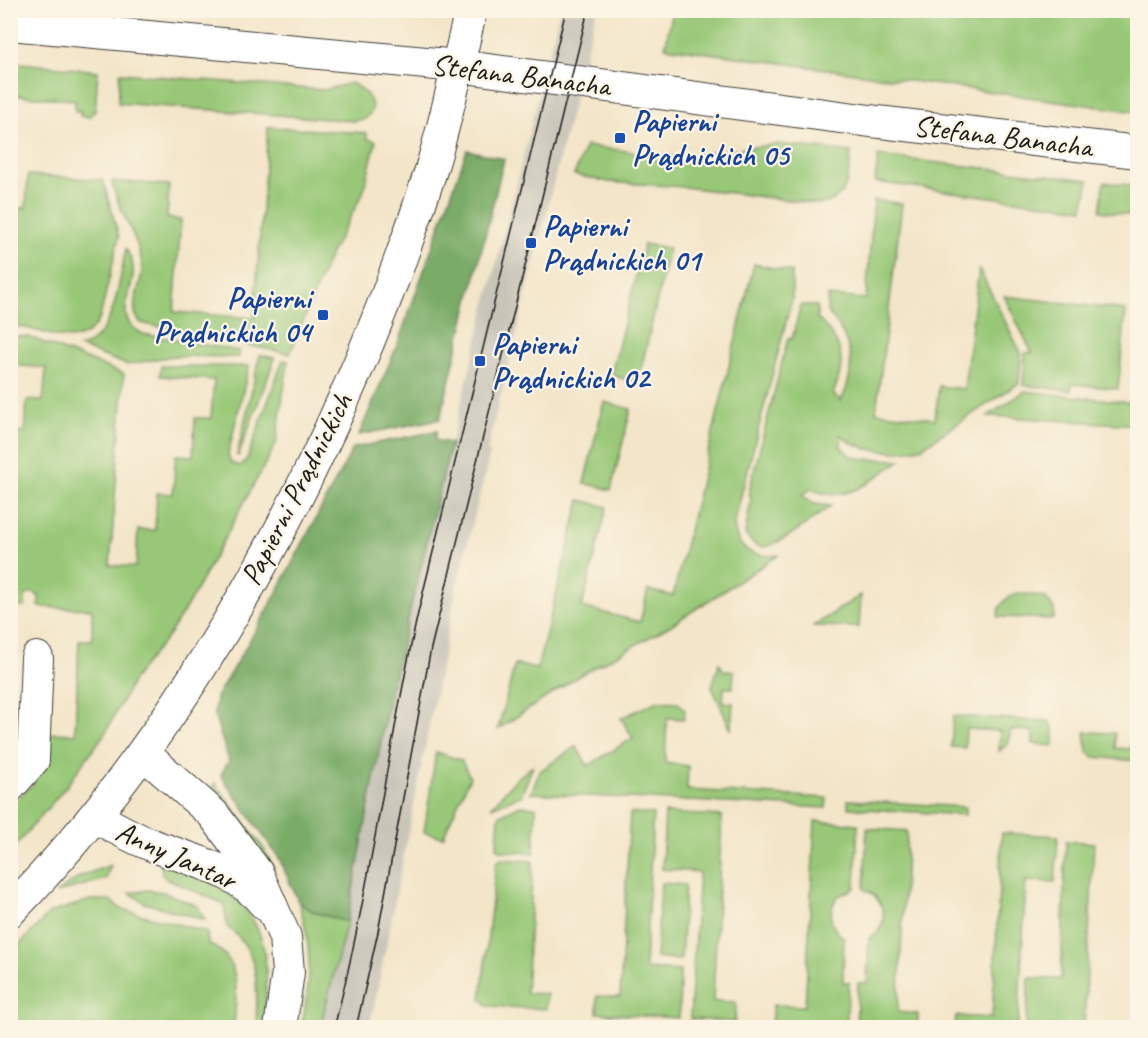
<svg xmlns="http://www.w3.org/2000/svg" width="1148" height="1038" font-family="Caveat,sans-serif">
	<style>
		.industrial { fill: #c8c4b8 }
		.green { fill: #98c877; stroke: #5a724a; stroke-width: 1.5 }
		.forest { fill: #7aac68; stroke: #4b6442; stroke-width: 1.5 }
		.lines { fill: none; stroke-linecap: round; stroke-linejoin: round }
		.street-casing { stroke: #3c3a36; stroke-width: 34 }
		.street { stroke: #fff; stroke-width: 32 }
		.tram { stroke: #1c1c1c; stroke-width: 1.5 }
		.transit-dot { fill: #1a4fb4; stroke: #fcf5e5; stroke-width: 2 }
		.labels { text-anchor: middle; dominant-baseline: central; stroke-width: 4.5; stroke-linejoin: round; paint-order: stroke }
		.street-label { font-size: 30px; fill: #1c1c1c; stroke: #fcf5e5 }
		.transit-label { font-size: 30px; font-weight: bold; fill: #164399; stroke: #fcf5e5; text-anchor: start }
	</style>
	<rect width="100%" height="100%" fill="#fcf5e5"/>
	<filter id="ink" filterUnits="userSpaceOnUse"><feTurbulence type="fractalNoise" baseFrequency=".0167" numOctaves="2"/><feDisplacementMap in="SourceGraphic" scale="12" xChannelSelector="R" yChannelSelector="G"/><feConvolveMatrix kernelMatrix="1 2 1 2 8 2 1 2 1" color-interpolation-filters="sRGB"/></filter>
	<filter id="wash" filterUnits="userSpaceOnUse"><feTurbulence type="fractalNoise" baseFrequency=".008" numOctaves="4" result="noise"/><feDisplacementMap in="SourceGraphic" scale="24" xChannelSelector="R" yChannelSelector="G"/><feGaussianBlur stdDeviation="1.35" result="paint"/><feColorMatrix in="noise" values="0 0 0 0 0 0 0 0 0 0 0 0 0 0 0 0 0 1.4 0 .05"/><feComposite in="paint" operator="in"/></filter>
	<g filter="url(#wash)">
		<rect width="100%" height="100%" fill="#f3e5c8"/>
		<path class="industrial" d="M560,11H596L489,442L487,452L490,453L456,589L376,997L369,1027L320,1028L347,922L390,693L412,599Z"/>
		<path class="green" d="M673,11H1137V112L665,47Z
			M11,62L98,71L95,112L92,113L91,117L80,116L81,111H75V100L11,95Z
			M120,73L324,90L351,83C364,90 382,105 365,119L354,121L118,103Z
			M268,127L367,133V139L376,141L363,193L328,259L290,354L141,323C125,308 144,284 142,265C139,237 117,210 112,181L169,185L167,218L181,220L174,312L254,318Z
			M779,144L851,152C849,175 849,201 820,204L684,187L609,182L574,175L586,146L675,157Z
			M878,156L1089,180L1083,209L875,182Z
			M28,175L103,180L119,237L100,317C81,358 42,326 11,326V207L26,208Z
			M1104,182L1137,186V216L1100,211Z
			M874,200L902,204L876,412L935,419L939,386L964,389L979,269L1021,353L1019,383L921,448L894,452L867,449L850,442L841,435V447L851,456L863,459L901,460C868,481 851,505 810,489L802,496L815,504L831,506C816,516 780,546 763,547C755,547 749,540 745,534L751,501L749,491L788,338L792,339L801,305L817,306V318C843,343 847,361 833,394L841,401C858,367 852,339 827,311L828,296L866,299Z
			M644,244L669,248L638,383L611,375Z
			M126,249C129,254 132,260 133,267C136,292 109,317 143,334L239,351V357L173,356L127,365L80,347C116,337 119,279 126,249Z
			M754,264L792,272V299L734,523C736,551 754,558 779,555L668,627L582,674L498,729L515,664L537,669L580,500L607,507L582,607L640,622L648,590L673,596Z
			M1004,296L1126,310L1118,389L1072,384L1071,391L1023,385L1025,353H1032Z
			M11,336L29,337L124,374L110,565L136,567L138,530H155L157,493L173,494L176,455L193,456L195,418H211L214,380L160,376L161,366H249L228,454L231,463L240,466L247,459L283,360L288,361L276,444L193,596L171,632L135,677L105,733L65,788L11,851V806L34,783L49,736L53,733L75,734L79,640H92V609L39,607V596L32,592L25,596V607L11,606V432L25,433L27,400L43,401L46,368L11,365Z
			M260,355L275,358L238,456L237,455Z
			M1025,391L1137,403V425L988,416Z
			M604,402L631,409L611,490L584,483Z
			M1018,593L1045,597L1054,609V619L998,617C999,603 1006,598 1018,593Z
			M861,595L859,627L813,626Z
			M719,663L724,671H734L733,688H724L723,702L733,703L731,730L712,687Z
			M658,701L677,702L685,710L684,719L667,718L665,763L688,766L687,790L827,798L826,808L531,793L540,771L576,746L588,766L633,738L621,718Z
			M953,716L1049,721L1054,730V746L1033,744V731L1010,730L1009,743L999,751L1000,731L966,729L965,748L951,747Z
			M1085,732L1115,733V748L1131,749L1132,734H1137V761L1094,757L1087,751Z
			M436,752L461,760L470,777L443,837L424,832Z
			M533,766L521,796L491,807L517,778Z
			M215,783L264,849L274,870L209,793Z
			M848,800L965,807V815L848,808Z
			M518,806L536,807L534,853L501,851L497,847L499,816Z
			M630,813L653,814L645,969L680,971L679,1018L597,1013V996L620,997Z
			M665,813L722,816L713,1001L736,1002L735,1022L690,1019L699,872L662,869Z
			M815,821L858,824L855,888L837,897C828,912 829,928 844,938L843,982H849L846,1027L771,1024L773,1005L805,1006Z
			M867,828L907,831L898,1012L918,1014V1027H856L858,983H867L869,938C892,926 885,898 864,889Z
			M1002,833L1058,836L1055,882L1026,881L1018,1027H955L956,1016L992,1018Z
			M1066,841L1094,843L1084,1027H1026L1029,978L1061,979Z
			M501,859L533,861L526,993L547,994L546,1009L488,1006L481,999L496,863Z
			M161,863C181,866 195,872 212,882C272,914 270,968 263,1027H256C257,990 262,951 227,927L224,904L165,878L162,874Z
			M111,865L106,879L56,893L81,876Z
			M661,883L685,885L681,960L656,958Z
			M148,890L163,892L198,906L205,920L145,903L130,893Z
			M90,900H110L121,909L207,932L208,944C244,957 236,997 234,1027H11V953L50,913Z
			M299,903L314,912L347,922L320,1027H301C311,984 313,947 299,903Z"/>
		<path class="forest" d="M467,150L504,159L440,419L359,435L398,343Z
			M437,431L435,440L451,443L390,693L347,922L314,912L299,903L279,858L226,783L221,774L229,761L214,714L216,697L266,613L353,448Z"/>
	</g>
	<g filter="url(#ink)">
		<g class="lines">
			<defs>
				<path id="street" d="M10,24L458,66L870,121L1138,152
					M143,753L213,814L257,873L285,937L288,972L280,1028
					M10,786L33,760L37,658
					M95,816C115,828 135,839 157,847C198,862 237,870 266,905
					M10,911C202,715 348,430 431,170C447,118 458,63 471,10"/>
			</defs>
			<use href="#street" class="street-casing"/>
			<use href="#street" class="street"/>
			<path class="tram" d="M334,1028C370,891 387,751 418,613L566,10
				M356,1028L378,932L431,648L588,10"/>
		</g>
	</g>
	<g class="transit-dot">
		<rect x="614" y="132" width="12" height="12" rx="3"/>
		<rect x="525" y="237" width="12" height="12" rx="3"/>
		<rect x="317" y="309" width="12" height="12" rx="3"/>
		<rect x="474" y="355" width="12" height="12" rx="3"/>
	</g>
	<g class="labels">
		<g class="street-label">
			<text transform="translate(521 75) rotate(7)">Stefana Banacha</text>
			<text transform="translate(1003 136) rotate(7)">Stefana Banacha</text>
			<text transform="translate(296 489) rotate(-63)">Papierni Prądnickich</text>
			<text transform="translate(176 855) rotate(24)">Anny Jantar</text>
		</g>
		<g class="transit-label">
			<text x="632" y="121">Papierni<tspan x="632" dy="34">Prądnickich 05</tspan></text>
			<text x="543" y="226">Papierni<tspan x="543" dy="34">Prądnickich 01</tspan></text>
			<text x="311" y="298" text-anchor="end">Papierni<tspan x="311" dy="34">Prądnickich 04</tspan></text>
			<text x="492" y="344">Papierni<tspan x="492" dy="34">Prądnickich 02</tspan></text>
		</g>
	</g>
	<rect width="1148" height="1038" fill="none" stroke="#fcf5e5" stroke-width="36"/>
</svg>
